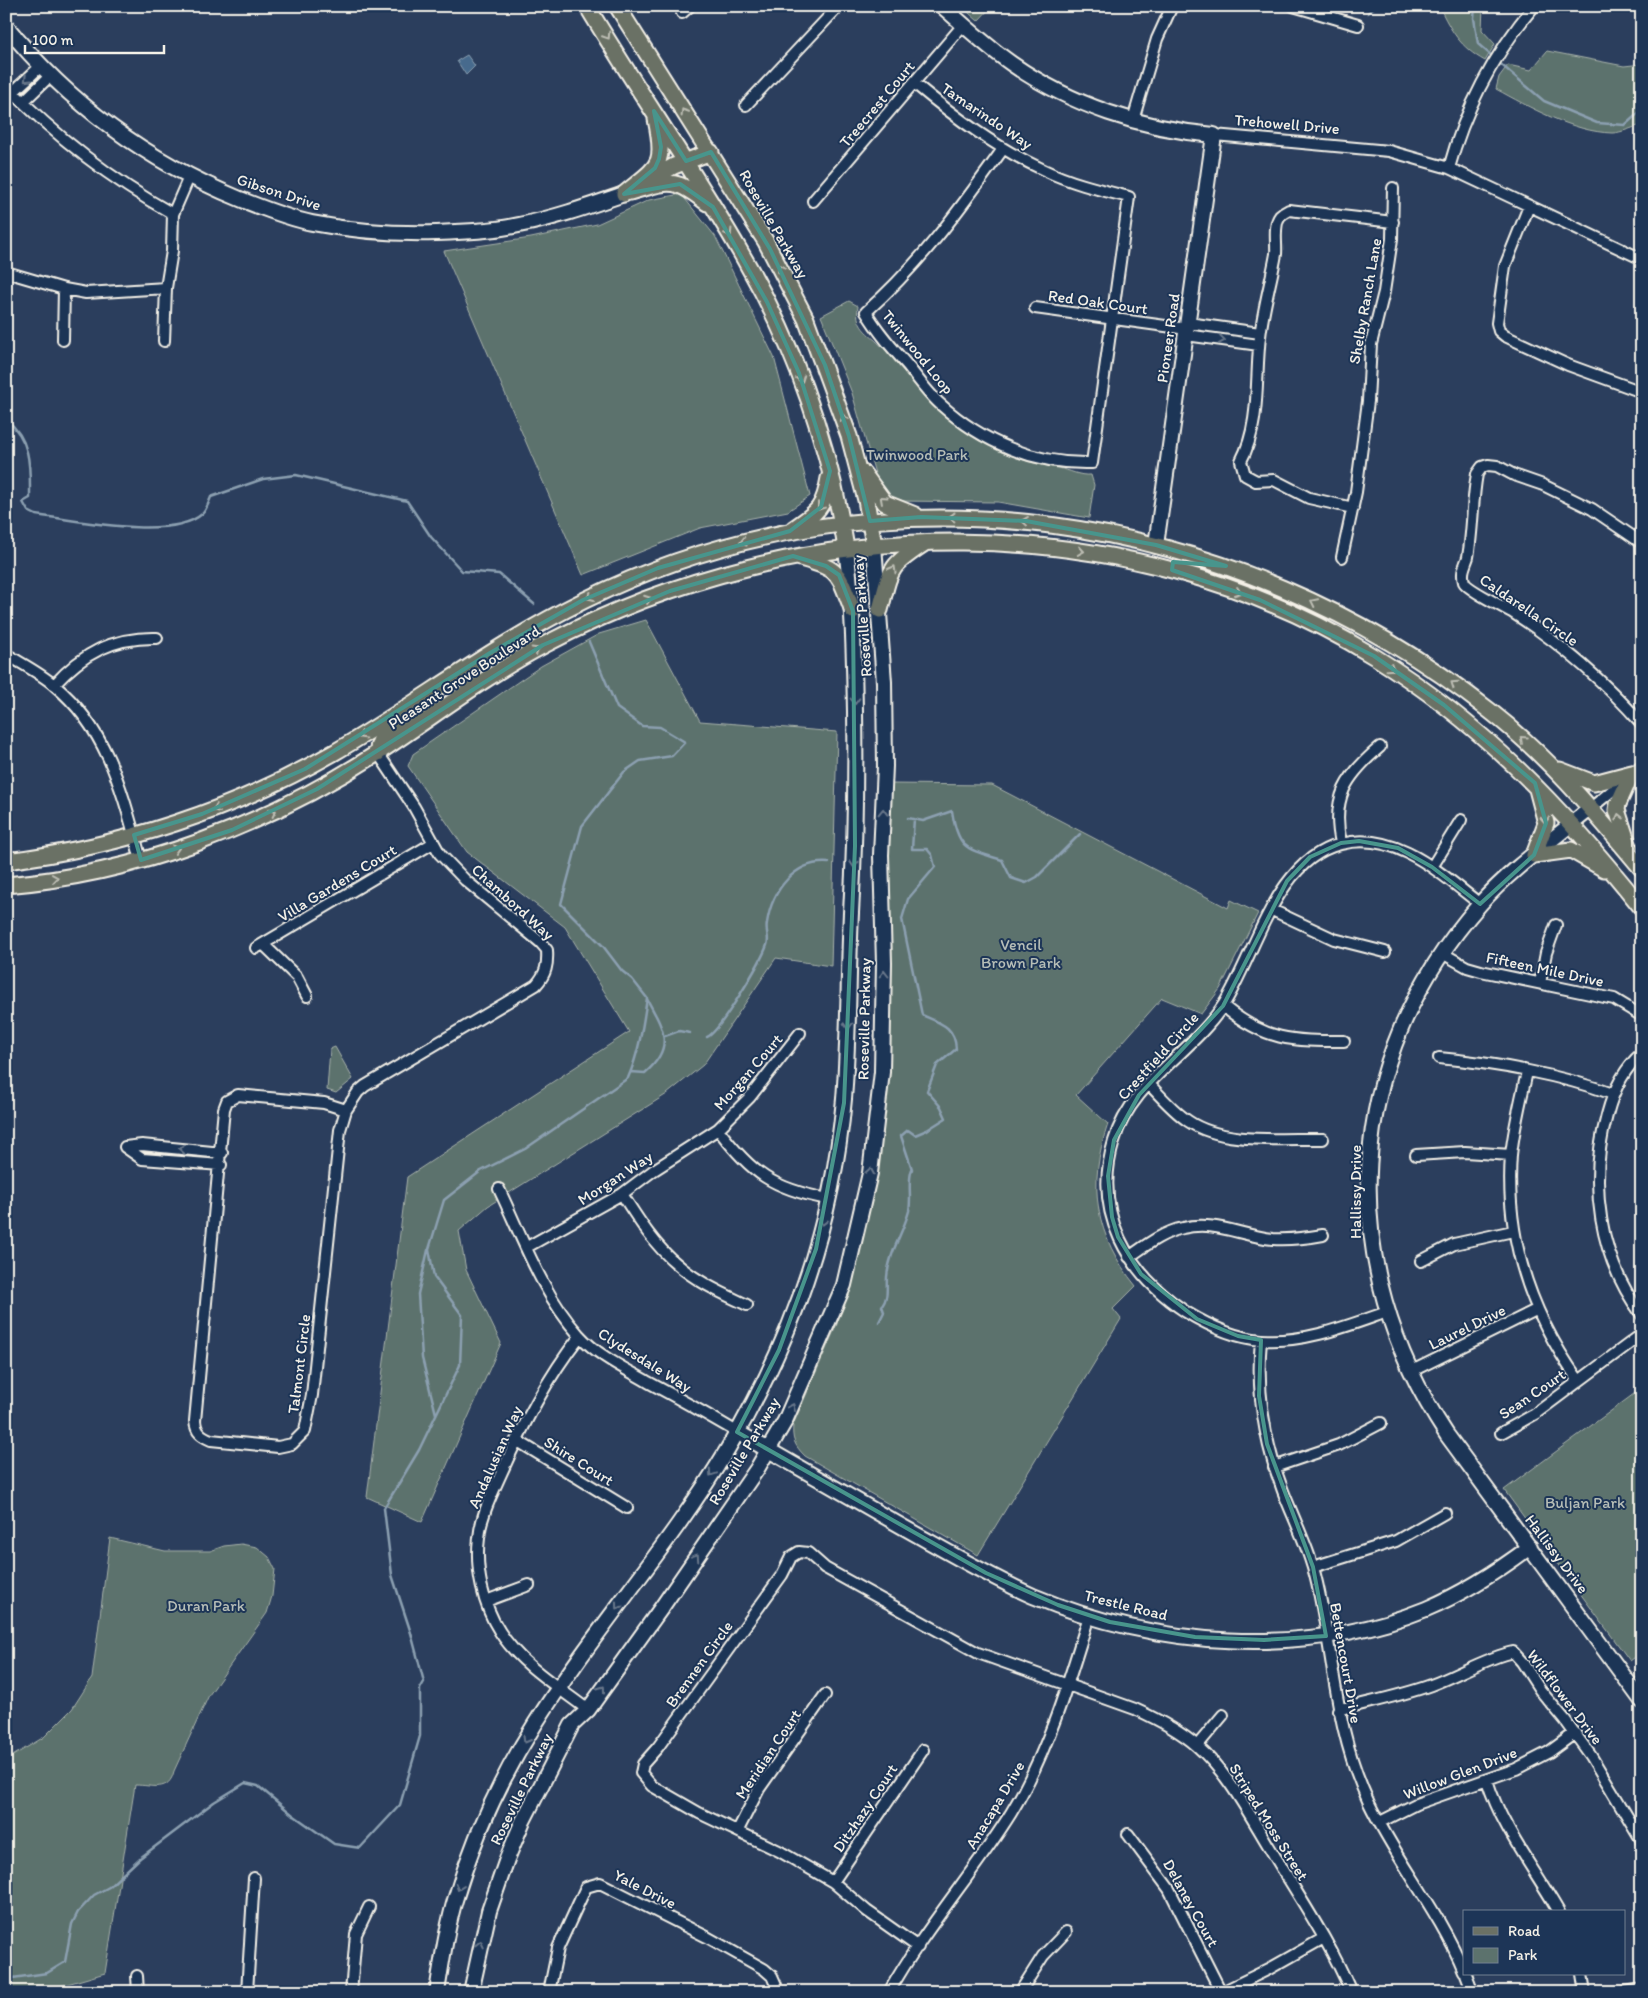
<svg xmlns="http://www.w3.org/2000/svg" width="1648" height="1998" font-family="Itim,sans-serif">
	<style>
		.green { fill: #5c726d; stroke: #a8b2aa }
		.water { fill: #466a8d; stroke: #8ca0b1 }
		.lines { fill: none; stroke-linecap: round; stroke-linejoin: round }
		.stream { stroke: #8ca0b1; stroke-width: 2.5 }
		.street-casing { stroke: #f4f1e8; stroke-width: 14 }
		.secondary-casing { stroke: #f4f1e8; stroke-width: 18 }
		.primary-casing { stroke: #f4f1e8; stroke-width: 19 }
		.highway-casing { stroke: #f4f1e8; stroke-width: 21 }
		.street { stroke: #1d3557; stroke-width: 10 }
		.secondary { stroke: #1d3557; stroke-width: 14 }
		.primary { stroke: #6b7165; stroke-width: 15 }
		.highway { stroke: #6b7165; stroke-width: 18 }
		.oneway { stroke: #bdbeb4 }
		.oneway2 { stroke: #68778a }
		.marked { fill: none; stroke: #48958c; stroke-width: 4; stroke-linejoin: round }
		.labels { text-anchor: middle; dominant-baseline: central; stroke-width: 4; stroke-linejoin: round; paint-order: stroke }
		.street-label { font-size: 16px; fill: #f4f1e8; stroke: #1d3557 }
		.park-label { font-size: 16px; fill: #b7beb7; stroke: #1d3557 }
	</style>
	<rect width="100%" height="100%" fill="#2b3e5d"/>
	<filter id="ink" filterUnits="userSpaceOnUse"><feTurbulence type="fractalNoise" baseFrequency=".02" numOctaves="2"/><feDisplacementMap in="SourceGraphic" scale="10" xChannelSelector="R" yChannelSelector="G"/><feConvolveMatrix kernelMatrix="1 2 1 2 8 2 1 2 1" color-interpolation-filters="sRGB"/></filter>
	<g filter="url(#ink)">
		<path class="green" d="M961,6H992L978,21Z
			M1439,6H1483L1482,30L1495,44L1485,61C1460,47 1451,31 1439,6Z
			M1547,51L1624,66L1642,64V125C1633,127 1621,133 1612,133C1573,132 1529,107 1496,89L1499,77L1508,65L1531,70Z
			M681,194L715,236L774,357L810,496L788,511L700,528L583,575L444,251L531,238L597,224L649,200Z
			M849,301L858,306C854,330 872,334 886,351C940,414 971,453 1058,468C1070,470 1078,476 1091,475L1094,485L1089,518L998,502L897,501L885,495L878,484L852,393L821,316Z
			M646,620L700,721L837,732L831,966L776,958L703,1065L667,1094L488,1206L459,1231L466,1270L501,1343L422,1522L367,1497L407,1177L629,1032L565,927L467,852L408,766L413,754L541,666L599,634Z
			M890,784L992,785L1228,908L1231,900L1258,913L1220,989L1201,1014L1162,998L1076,1095L1108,1124C1087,1185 1095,1236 1136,1286L1113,1309L1121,1319L978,1555L805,1456C794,1445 792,1439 793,1425L837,1324L870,1185L885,1035Z
			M335,1047L353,1079L336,1093L327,1090L330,1049Z
			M1642,1388V1652L1630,1661L1504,1490Z
			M110,1538L165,1551H210L224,1546L241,1544L257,1547L269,1557L275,1569L272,1596L267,1613L209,1695L174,1771C169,1793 153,1785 135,1785L105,1973L40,1992H6V1760L44,1737L72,1709L92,1678Z"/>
		<path class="water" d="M467,55L475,66L466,75L457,61Z"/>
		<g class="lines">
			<path class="stream" d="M1475,6L1474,18L1478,44L1493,57
				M1368,13L1375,6
				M1497,61L1544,101L1597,123L1625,125L1642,110
				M6,419C32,441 30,467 30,498L23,502L28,511L36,515C74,520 172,541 202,514C206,511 209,502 211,497L263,479L296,475L407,501L431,537L462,571L499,574L534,604
				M908,818L923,821L952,811C958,850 967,849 1002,860L1011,878L1026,883L1037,877L1080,834
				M665,1036L679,1031L690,1033
				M707,1037C719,1033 762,960 767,945C770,938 765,931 767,923C772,890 795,860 829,863
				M631,1072L645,1073C675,1047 664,1030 647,999
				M428,1250L418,1294L422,1358L436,1414
				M879,1322L884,1312L882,1306C889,1296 886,1289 887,1277C889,1253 903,1233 909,1211C912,1196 907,1182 912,1169L901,1136L908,1130L915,1135L927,1130L946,1118L941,1107L927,1091L937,1065L956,1049C955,1026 940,1023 922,1015L902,919L908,899L935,867L932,855L927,849H912L914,819
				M6,1979L47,1973L65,1962L72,1924L78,1912L94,1895L109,1887L140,1858L214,1802L245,1783L258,1786L293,1815L334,1844L360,1848L400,1805L420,1736V1689L424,1682L411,1633L392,1575L384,1508L419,1450L460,1365L462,1315L434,1277L429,1249L444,1200L481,1171L525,1149L628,1078C639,1053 643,1025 647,998L632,979L622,971L603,946L561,904L582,826L624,772L640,761L672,756L685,742L660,727L642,726L617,708L589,642"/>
			<defs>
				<path id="street" d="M1293,6L1358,25
					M682,13L690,6
					M914,83C955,117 996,148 1044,170C1071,183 1101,190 1129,197L1092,463C1035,465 982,442 940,404C928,393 918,379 908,366C893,349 878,332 866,312C923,261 959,210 1003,149
					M6,85C56,137 110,179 173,214
					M13,92L41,66
					M23,102L50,76
					M746,105L839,6
					M1133,120L1157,39L1172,6
					M1214,135L1389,151L1449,168L1642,259
					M1449,168C1465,109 1495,53 1534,6
					M813,201L963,25
					M1529,206L1505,266L1497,323L1499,331L1505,336L1568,365L1642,392
					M6,272L64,289L86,293L166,288L172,251L173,214L189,177
					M1035,308L1187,329
					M1188,323L1260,333
					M1186,335L1259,345
					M63,340L64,289
					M164,341L166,288
					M1353,508L1309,498L1274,480L1256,481L1245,475L1241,461C1261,423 1255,378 1260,337C1263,309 1271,282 1276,254C1277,243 1273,225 1280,216C1282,214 1287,211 1289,210L1393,222
					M1642,543L1592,509L1543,485L1514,475L1497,466L1488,465L1482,467L1477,474C1472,501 1473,529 1468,557C1465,566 1461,572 1464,582C1467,589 1503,607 1512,612C1560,643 1604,681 1642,724
					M1342,557L1356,492L1368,401L1371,344L1384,292L1392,239L1393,188
					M6,654C22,664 40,673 54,685C109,730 123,795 141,860
					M54,685C83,653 113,637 157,638
					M1591,808L1642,766
					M1341,843C1331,798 1346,776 1380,747
					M1432,867L1461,820
					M1272,910L1334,939L1385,952
					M263,944L297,977L307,996
					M256,948L433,843
					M1442,953L1467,967L1481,971L1614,999L1642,1016
					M1540,983L1546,953L1556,925
					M1223,1006C1266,1041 1291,1041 1344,1041
					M1642,1053C1623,1069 1613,1092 1607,1115C1588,1183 1599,1258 1642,1315
					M1439,1058C1494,1063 1561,1075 1613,1094
					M1527,1072C1521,1099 1514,1127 1511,1155C1505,1238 1531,1314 1579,1381L1642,1334
					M1149,1084C1161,1097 1173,1111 1188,1121C1223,1145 1282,1138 1323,1139
					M346,1110L324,1103L238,1095L227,1101L224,1109L195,1421C196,1432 201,1436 211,1440L278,1447L292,1444L305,1431L312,1395L340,1130L346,1110L358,1092L365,1086L536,985C546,974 548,965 547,950L540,942L465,880L440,854L414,807L378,753
					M718,1129C751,1173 773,1189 828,1199
					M125,1147L142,1159L221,1165
					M125,1147L142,1145L222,1153
					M1416,1155L1465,1152L1511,1155
					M499,1189C523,1239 542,1294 579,1335C598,1356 624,1368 648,1382C678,1398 708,1415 737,1432
					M622,1194C638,1219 654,1245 677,1264C697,1282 722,1293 747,1305
					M527,1247L622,1194L654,1170L718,1129L750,1097L800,1033
					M1129,1257C1145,1246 1163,1232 1183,1228C1215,1220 1241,1236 1273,1239C1290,1240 1306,1238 1323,1235
					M1421,1261L1454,1244L1513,1231
					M1387,1312C1347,1326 1305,1343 1262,1340C1234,1338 1209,1326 1186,1312C1127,1273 1092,1212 1114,1141C1131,1082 1192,1054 1224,1004C1256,953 1276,859 1341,844C1395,830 1440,873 1480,904
					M580,1336C547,1378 523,1425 501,1474C492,1494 481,1515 479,1538C475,1568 483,1606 500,1632C521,1665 557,1686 588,1710
					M1261,1340C1256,1393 1264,1441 1283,1491C1295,1522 1310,1551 1317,1583C1335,1661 1334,1728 1369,1803C1397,1861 1439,1911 1464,1971
					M1410,1372L1536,1310
					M1501,1433L1535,1414L1579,1381
					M516,1440L627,1508
					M1274,1467L1339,1445L1381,1423
					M1313,1567L1396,1541L1445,1513
					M486,1601L529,1585
					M1338,1710C1369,1702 1401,1696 1431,1685C1456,1676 1488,1657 1513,1652L1522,1662L1540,1690L1565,1720L1591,1756L1642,1841
					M1197,1746L1223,1715
					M1487,1780C1502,1829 1534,1868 1559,1912
					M1380,1822L1416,1804L1516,1769L1549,1752L1575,1733
					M738,1830L759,1789L825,1695
					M1128,1834L1169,1889L1221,1992
					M833,1882L923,1750
					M918,1947L867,1911L833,1882L779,1851L699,1813L652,1786L641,1773L643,1764L658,1747L782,1575L791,1557L799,1552L808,1553L825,1568L978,1653L1135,1709C1157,1719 1179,1730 1197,1746C1230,1775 1251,1818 1274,1855C1301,1900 1331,1944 1351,1992
					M1466,1974L1473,1992
					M1582,1974L1585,1992
					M137,1976L138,1992
					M247,1992L254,1878
					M351,1992L356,1934L369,1907
					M549,1992L558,1948L586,1887L600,1883L707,1937L764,1969L772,1976L776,1985L774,1992
					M889,1992C924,1929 973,1874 1011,1813C1048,1752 1068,1684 1089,1616
					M1020,1992L1043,1956L1066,1932
					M1222,1992L1269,1969L1324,1938
					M1624,1992L1642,1989"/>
				<path id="secondary" d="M942,6C965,26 987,47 1012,64C1071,105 1143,129 1214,135L1156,545
					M6,26C70,105 147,161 240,199C263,208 287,218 312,223C353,231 395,234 436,233C463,232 492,231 519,225C555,218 589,206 624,194
					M1591,808C1554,839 1512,868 1480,904C1343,1060 1333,1263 1447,1435L1642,1701
					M737,1432C792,1464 848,1495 903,1527C946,1551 988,1576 1033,1596C1155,1647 1302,1659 1426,1609C1464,1593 1498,1571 1530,1547
					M437,1992C442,1961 446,1930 455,1900C473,1839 501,1778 535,1724C594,1630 670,1546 727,1450C791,1343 833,1224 844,1099C849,1037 848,975 851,913C855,845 856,778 855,711C854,656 853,602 846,548
					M471,1992L489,1911L507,1859L522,1823L572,1725L588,1710L662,1607L757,1469L785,1421L844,1285L870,1173L882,1072L884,963L881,855L885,766L884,682L874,545"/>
				<path id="primary" d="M587,6C638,92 696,173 745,260C796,349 830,447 846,548
					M617,6L766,242L806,319L849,436L866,500L874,545
					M649,180L674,166L711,152
					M630,192C670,181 673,176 707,203
					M624,194C659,165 666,167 656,119
					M863,473L885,503L915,515
					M793,529C818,512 824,508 829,478
					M797,557C841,570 837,570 853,611
					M880,610C891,568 888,567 925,543
					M378,753C376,734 399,725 413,716
					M1560,770L1594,783L1632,773
					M1629,847L1617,810L1618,804L1632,773
					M1534,855L1571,850L1604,869
					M1534,855L1546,823L1537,789
					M6,861C121,847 234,810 335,752C419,703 497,643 585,600C880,454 1235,510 1490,711C1548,756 1595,813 1642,869
					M6,885C138,874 266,825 376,754C433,717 486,675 546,644C802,509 1125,503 1375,657C1483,724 1563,809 1642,908"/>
				<path id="highway" d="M6,859L10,860"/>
			</defs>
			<use href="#street" class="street-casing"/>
			<use href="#secondary" class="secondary-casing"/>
			<use href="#primary" class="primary-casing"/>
			<use href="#highway" class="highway-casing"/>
			<use href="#street" class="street"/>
			<use href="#secondary" class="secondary"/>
			<use href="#primary" class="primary"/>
			<use href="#highway" class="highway"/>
		</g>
		<defs><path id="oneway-chevron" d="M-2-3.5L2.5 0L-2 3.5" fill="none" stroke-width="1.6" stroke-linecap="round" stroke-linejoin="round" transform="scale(1.25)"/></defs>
		<g class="oneway">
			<use href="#oneway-chevron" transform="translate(607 36) rotate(57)"/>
			<use href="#oneway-chevron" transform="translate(684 112) rotate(-122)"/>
			<use href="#oneway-chevron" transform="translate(729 233) rotate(58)"/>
			<use href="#oneway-chevron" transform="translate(781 268) rotate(-118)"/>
			<use href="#oneway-chevron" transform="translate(801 379) rotate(70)"/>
			<use href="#oneway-chevron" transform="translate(844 418) rotate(-108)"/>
			<use href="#oneway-chevron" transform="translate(883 499) rotate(-138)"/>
			<use href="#oneway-chevron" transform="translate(820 507) rotate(127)"/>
			<use href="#oneway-chevron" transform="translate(952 517) rotate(-179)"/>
			<use href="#oneway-chevron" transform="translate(1025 521) rotate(-174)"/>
			<use href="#oneway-chevron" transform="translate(743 542) rotate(165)"/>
			<use href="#oneway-chevron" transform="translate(1081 551) rotate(9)"/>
			<use href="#oneway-chevron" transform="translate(893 569) rotate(-60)"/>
			<use href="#oneway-chevron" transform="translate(1238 592) rotate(20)"/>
			<use href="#oneway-chevron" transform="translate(590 597) rotate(155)"/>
			<use href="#oneway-chevron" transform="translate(648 599) rotate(-20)"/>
			<use href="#oneway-chevron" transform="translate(1314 602) rotate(-154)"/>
			<use href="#oneway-chevron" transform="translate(536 650) rotate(-30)"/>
			<use href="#oneway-chevron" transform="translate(1391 668) rotate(33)"/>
			<use href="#oneway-chevron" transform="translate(1454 684) rotate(-145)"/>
			<use href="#oneway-chevron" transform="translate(362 736) rotate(149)"/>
			<use href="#oneway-chevron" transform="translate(1523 739) rotate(-138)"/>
			<use href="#oneway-chevron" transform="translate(216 809) rotate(158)"/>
			<use href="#oneway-chevron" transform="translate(273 812) rotate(-25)"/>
			<use href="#oneway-chevron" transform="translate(1619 817) rotate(-103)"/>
			<use href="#oneway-chevron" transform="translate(1545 820) rotate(87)"/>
			<use href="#oneway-chevron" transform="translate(176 849) rotate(-17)"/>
			<use href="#oneway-chevron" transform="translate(55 878) rotate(-8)"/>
		</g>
		<g class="oneway2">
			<use href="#oneway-chevron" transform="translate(27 79) rotate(136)"/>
			<use href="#oneway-chevron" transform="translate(1222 340) rotate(8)"/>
			<use href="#oneway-chevron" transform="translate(855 701) rotate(89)"/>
			<use href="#oneway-chevron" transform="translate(883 812) rotate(-88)"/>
			<use href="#oneway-chevron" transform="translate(854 864) rotate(93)"/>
			<use href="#oneway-chevron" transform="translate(884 974) rotate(-90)"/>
			<use href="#oneway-chevron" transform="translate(848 1026) rotate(91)"/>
			<use href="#oneway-chevron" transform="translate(182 1149) rotate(-175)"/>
			<use href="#oneway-chevron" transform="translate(870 1171) rotate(-80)"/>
			<use href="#oneway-chevron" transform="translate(823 1222) rotate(104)"/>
			<use href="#oneway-chevron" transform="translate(792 1407) rotate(-66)"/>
			<use href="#oneway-chevron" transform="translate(712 1473) rotate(124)"/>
			<use href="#oneway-chevron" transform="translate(696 1557) rotate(-56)"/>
			<use href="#oneway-chevron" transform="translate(618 1606) rotate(126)"/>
			<use href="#oneway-chevron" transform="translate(602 1689) rotate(-54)"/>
			<use href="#oneway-chevron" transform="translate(526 1740) rotate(120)"/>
			<use href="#oneway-chevron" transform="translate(459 1887) rotate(109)"/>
			<use href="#oneway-chevron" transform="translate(480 1944) rotate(-77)"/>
		</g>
	</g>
	<path class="marked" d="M654,111L686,161L711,152L770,249L825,365L849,436L870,521L921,517L1026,521L1156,545L1226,566L1173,562L1172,570L1260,600L1374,656L1444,705L1535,783L1546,823L1534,855L1480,904L1432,867L1398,848L1359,841L1341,843L1310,857L1287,881L1223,1006L1139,1095L1114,1140L1108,1176L1112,1217L1118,1237L1141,1274L1197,1319L1238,1336L1261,1340L1259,1396L1267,1444L1313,1567L1326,1636L1264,1640L1195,1637L1110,1622L1058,1605L986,1573L737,1432L779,1350L816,1249L844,1103L855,846L853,611L839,575L826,566L793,556L670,591L543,645L317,789L232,830L141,860L134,835L202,814L305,769L490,653L583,600L658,568L790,531L821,507L830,471L799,373L767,302L713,207L680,184L624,194L655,168L659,159L661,147Z"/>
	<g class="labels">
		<g class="street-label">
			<text transform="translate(877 104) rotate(-50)">Treecrest Court</text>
			<text transform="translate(987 116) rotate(34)">Tamarindo Way</text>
			<text transform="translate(1287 124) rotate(5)">Trehowell Drive</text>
			<text transform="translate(279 192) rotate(18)">Gibson Drive</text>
			<text transform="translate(774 224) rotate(60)">Roseville Parkway</text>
			<text transform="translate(1365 301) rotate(-80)">Shelby Ranch Lane</text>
			<text transform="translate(1098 302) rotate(8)">Red Oak Court</text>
			<text transform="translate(1168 338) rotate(-82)">Pioneer Road</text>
			<text transform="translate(918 352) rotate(51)">Twinwood Loop</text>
			<text transform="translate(1529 610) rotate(34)">Caldarella Circle</text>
			<text transform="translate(862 616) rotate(-94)">Roseville Parkway</text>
			<text transform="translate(464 677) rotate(-33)">Pleasant Grove Boulevard</text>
			<text transform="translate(337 883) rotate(-31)">Villa Gardens Court</text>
			<text transform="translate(513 902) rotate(42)">Chambord Way</text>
			<text transform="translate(1545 969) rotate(12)">Fifteen Mile Drive</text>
			<text transform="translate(864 1019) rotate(-89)">Roseville Parkway</text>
			<text transform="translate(1158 1056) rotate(-48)">Crestfield Circle</text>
			<text transform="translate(748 1072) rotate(-49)">Morgan Court</text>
			<text transform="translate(615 1178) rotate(-33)">Morgan Way</text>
			<text transform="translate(1355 1192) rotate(-90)">Hallissy Drive</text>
			<text transform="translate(1467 1327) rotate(-26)">Laurel Drive</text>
			<text transform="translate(645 1360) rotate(32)">Clydesdale Way</text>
			<text transform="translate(299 1364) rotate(-83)">Talmont Circle</text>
			<text transform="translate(1532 1394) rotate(-34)">Sean Court</text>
			<text transform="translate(744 1451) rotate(-59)">Roseville Parkway</text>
			<text transform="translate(495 1457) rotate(-66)">Andalusian Way</text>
			<text transform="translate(579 1461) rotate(32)">Shire Court</text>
			<text transform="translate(1557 1554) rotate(53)">Hallissy Drive</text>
			<text transform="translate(1126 1605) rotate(14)">Trestle Road</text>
			<text transform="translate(1346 1663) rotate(80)">Bettencourt Drive</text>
			<text transform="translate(699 1664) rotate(-54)">Brennen Circle</text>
			<text transform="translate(1565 1697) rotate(53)">Wildflower Drive</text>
			<text transform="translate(768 1754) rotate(-56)">Meridian Court</text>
			<text transform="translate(1460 1773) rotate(-21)">Willow Glen Drive</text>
			<text transform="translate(521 1789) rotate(-64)">Roseville Parkway</text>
			<text transform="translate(995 1805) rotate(-59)">Anacapa Drive</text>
			<text transform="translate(865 1808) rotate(-56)">Ditzhazy Court</text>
			<text transform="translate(1269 1822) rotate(58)">Striped Moss Street</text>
			<text transform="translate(645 1889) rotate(27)">Yale Drive</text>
			<text transform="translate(1191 1903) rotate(61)">Delaney Court</text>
		</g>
		<g class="park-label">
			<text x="917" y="454">Twinwood Park</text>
			<text x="1021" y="944">Vencil<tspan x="1021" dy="18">Brown Park</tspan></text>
			<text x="1585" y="1502">Buljan Park</text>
			<text x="206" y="1605">Duran Park</text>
		</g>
	</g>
	<rect width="1648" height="1998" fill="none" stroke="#1d3557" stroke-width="25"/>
	<rect x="12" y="12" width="1623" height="1973" fill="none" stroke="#f4f1e8" stroke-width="2" filter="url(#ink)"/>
	<rect x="1463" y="1910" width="162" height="65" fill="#1d3557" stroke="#738091"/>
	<rect x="1473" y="1927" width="25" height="8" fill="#6b7165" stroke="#738091"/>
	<text x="1508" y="1936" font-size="15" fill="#f4f1e8">Road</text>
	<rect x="1473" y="1948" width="25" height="15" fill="#5c726d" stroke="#738091"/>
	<text x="1508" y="1960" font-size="15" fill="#f4f1e8">Park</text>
	<path d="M25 45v8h139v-8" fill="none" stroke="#f4f1e8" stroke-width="2.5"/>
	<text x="32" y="45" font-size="15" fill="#f4f1e8" stroke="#1d3557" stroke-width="4" paint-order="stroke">100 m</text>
</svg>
